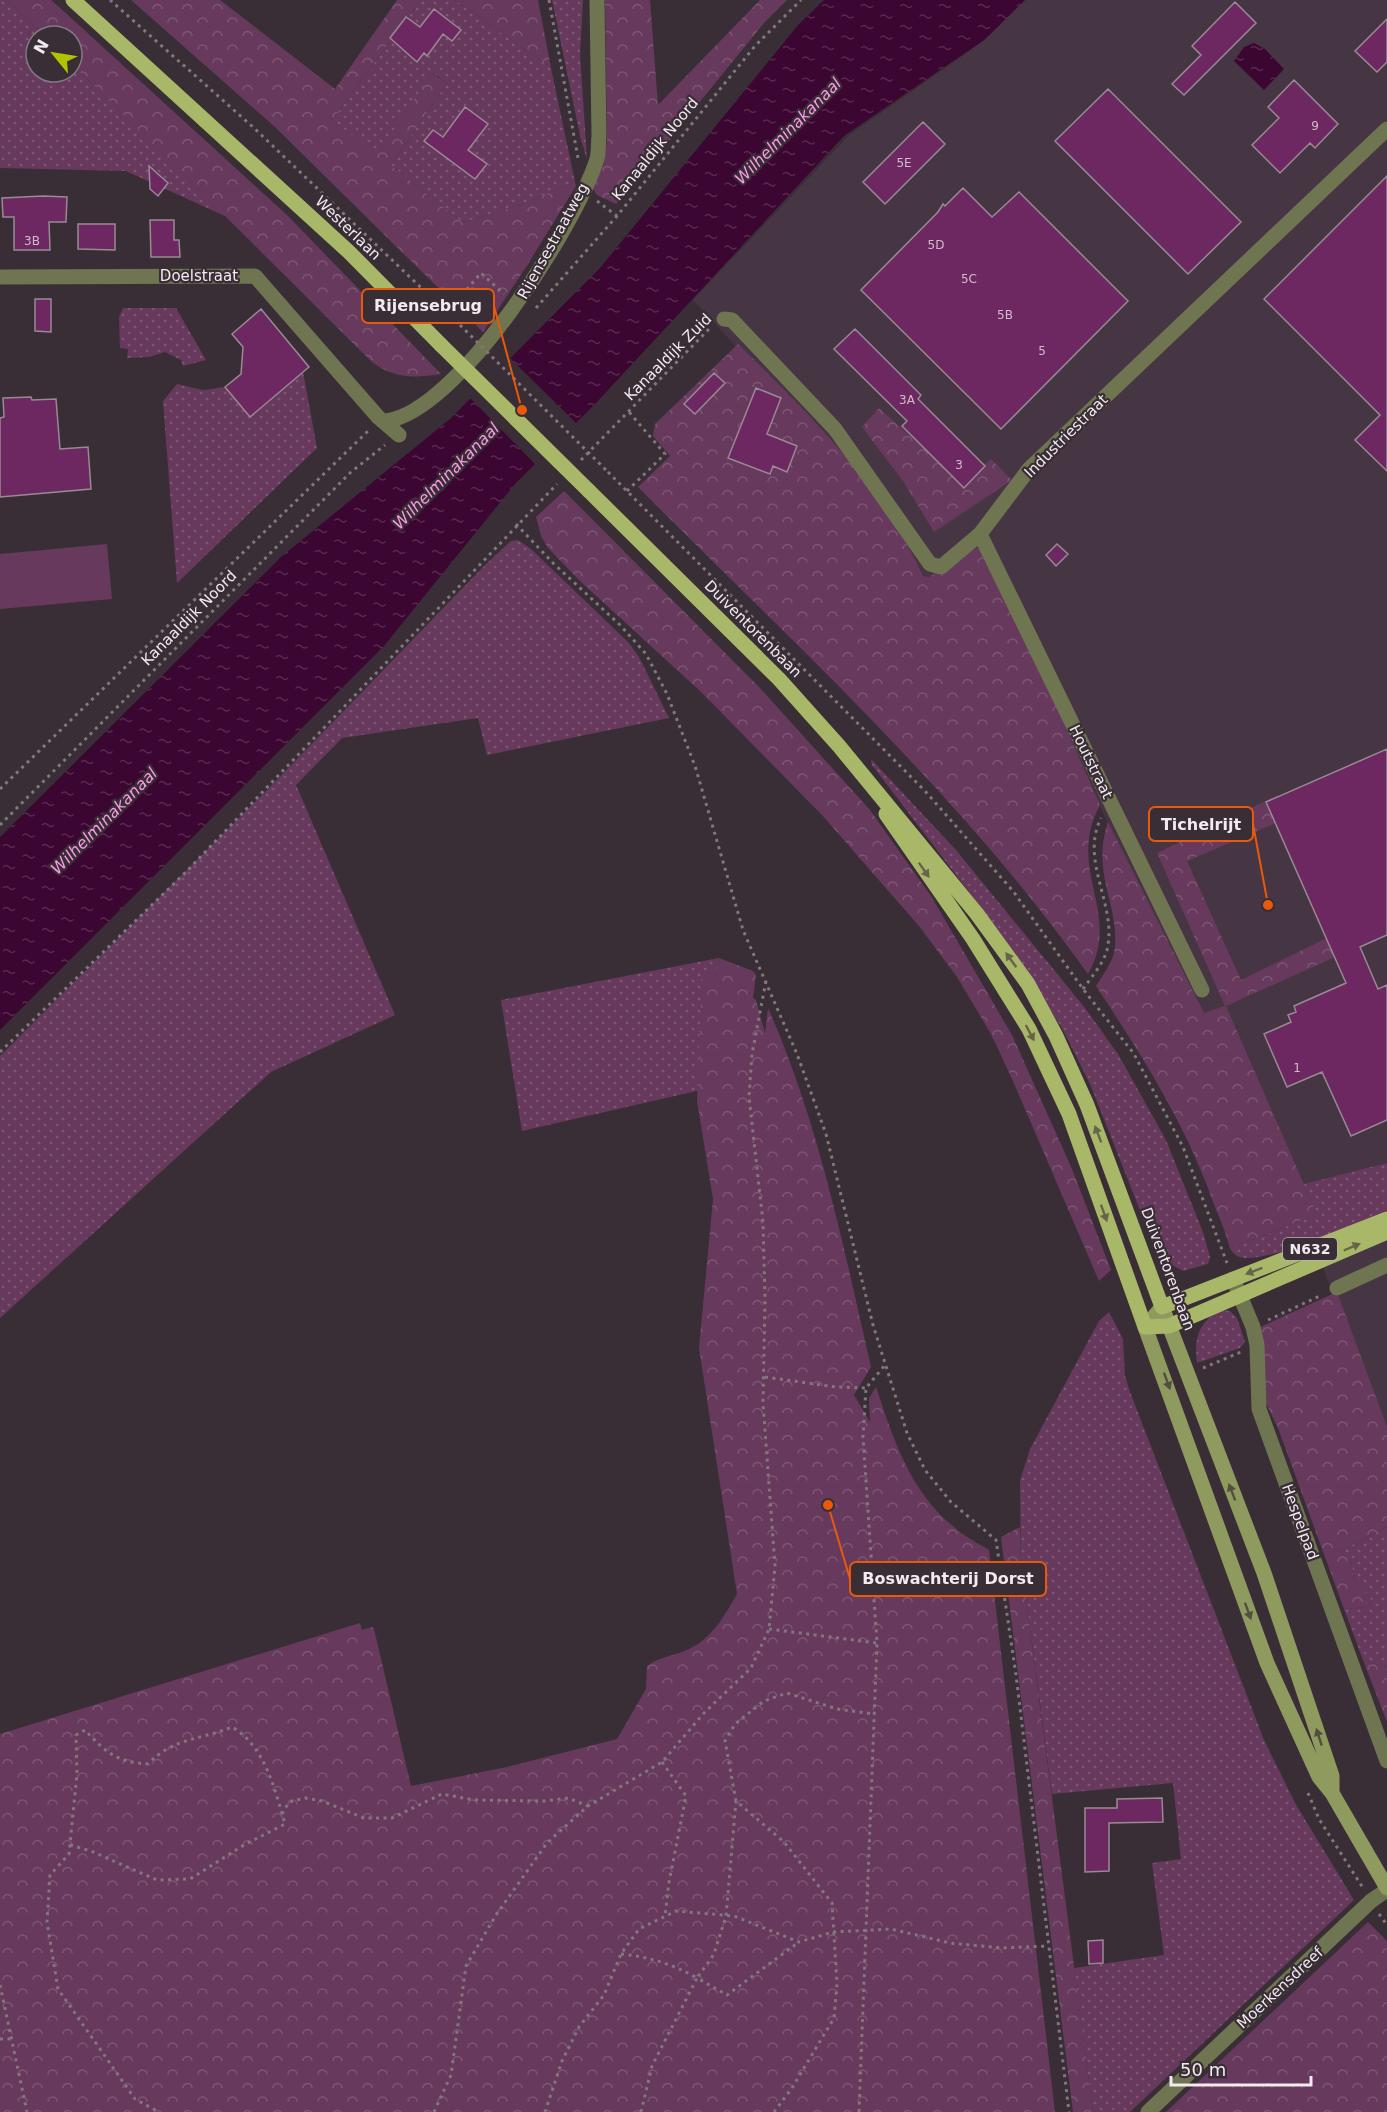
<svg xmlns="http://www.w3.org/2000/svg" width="1387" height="2112" font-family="'DejaVu Sans',sans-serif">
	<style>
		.built { fill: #463542 }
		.grass { fill: url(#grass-dots) }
		.forest { fill: url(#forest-crowns) }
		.pitch { fill: #67395d }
		.water { fill: url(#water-ripples) }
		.pier { fill: #392e36 }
		.building { fill: #6e2861; stroke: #988a94; stroke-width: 1.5 }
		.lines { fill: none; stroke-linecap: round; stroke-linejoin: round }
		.path { stroke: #81777e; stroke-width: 3; stroke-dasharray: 3 4.5; stroke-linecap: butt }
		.minor { stroke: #6e7550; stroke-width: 15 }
		.secondary { stroke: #8f9a5e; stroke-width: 15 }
		.primary { stroke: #a9b769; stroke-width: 15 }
		.path-bridge { stroke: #81777e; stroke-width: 3; stroke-dasharray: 3 4.5; stroke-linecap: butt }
		.primary-bridge { stroke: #a9b769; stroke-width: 15 }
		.oneway { fill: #66654a }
		.oneway2 { fill: #534e42 }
		.labels { text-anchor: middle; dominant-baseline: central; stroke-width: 4.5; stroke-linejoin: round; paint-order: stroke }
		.number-label { font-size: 12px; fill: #d1bacc }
		.shield { fill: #392e36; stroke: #bab2b8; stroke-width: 1.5 }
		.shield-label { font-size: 14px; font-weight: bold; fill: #f2eaef }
		.street-label { font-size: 15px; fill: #f2eaef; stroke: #392e36 }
		.water-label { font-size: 16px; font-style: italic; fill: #fc99e7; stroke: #392e36 }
		.leader { fill: none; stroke: #e8590c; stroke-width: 2 }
		.callout-dot { fill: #e8590c; stroke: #392e36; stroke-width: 2 }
		.callout { fill: #392e36; stroke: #e8590c; stroke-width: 2 }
		.callout-label { font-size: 16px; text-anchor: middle; font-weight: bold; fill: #f2eaef }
	</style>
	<defs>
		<pattern id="grass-dots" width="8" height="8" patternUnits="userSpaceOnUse" patternTransform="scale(1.5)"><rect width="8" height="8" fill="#67395d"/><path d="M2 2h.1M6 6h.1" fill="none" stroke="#7d5675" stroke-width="1.8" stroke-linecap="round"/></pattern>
		<pattern id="forest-crowns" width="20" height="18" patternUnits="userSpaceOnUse" patternTransform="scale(1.5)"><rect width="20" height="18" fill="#67395d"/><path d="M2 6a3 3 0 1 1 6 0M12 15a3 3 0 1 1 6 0" fill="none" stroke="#7d5675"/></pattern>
		<pattern id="water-ripples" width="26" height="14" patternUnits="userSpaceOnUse" patternTransform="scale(1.5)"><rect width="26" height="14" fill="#3b0632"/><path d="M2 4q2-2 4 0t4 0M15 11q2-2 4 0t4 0" fill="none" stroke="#582a50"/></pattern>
	</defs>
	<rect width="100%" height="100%" fill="#392e36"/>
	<path class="built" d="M1025,0H1387V1447L1305,1217L976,558L918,593L765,378L693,300L848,136L985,40Z"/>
	<path class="grass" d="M0,0H7L44,36H36V72H72V64L227,217L126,171L0,168Z
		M421,0H455L551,68L575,182L527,202L463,223L391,165L447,83L433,73L377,155L332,120Z
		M552,0H583L580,54L587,159L581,140Z
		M123,308H176L206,360L183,366L181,360L165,352L149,357L127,358L128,349L120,348L119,317Z
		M303,372L317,448L177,583L163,401L177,384L203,390L225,387L250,416Z
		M518,540L531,549L629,643L639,657L669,718L487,755L478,718L342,738L296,785L395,1015L271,1072L0,1318V1056L271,786L486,564L511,541Z
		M871,759L956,850L1085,1008L1118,1054L1166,1140L1203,1232L1210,1257L1208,1264L1183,1271L1167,1262L1156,1251L1090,1084L1062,1028L969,892L872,765Z
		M719,958L714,981L705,1089L522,1131L501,1000Z
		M1387,1163V1215C1353,1226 1278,1259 1245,1258C1238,1258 1234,1254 1230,1249L1317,1214L1304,1184Z
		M1219,1310L1230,1311L1237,1318L1245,1342L1240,1348L1197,1363C1194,1339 1198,1324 1219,1310Z
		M1109,1312L1123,1339L1125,1376L1130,1392L1264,1740L1295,1803L1354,1900L1130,2112H1093L1074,1968L1164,1955L1152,1863L1181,1859L1173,1783L1052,1794L1021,1560L1020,1481L1030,1449L1099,1321Z
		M1387,1527V1667L1363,1660L1344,1609L1367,1607L1372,1601L1354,1579L1351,1561L1340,1551Z"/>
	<path class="forest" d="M7,0H51L59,7L288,216L441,374C414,378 395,379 372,362L72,64V36H44Z
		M131,0H220L335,89L397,0H421L332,120L377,154L432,73L447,83L391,165L463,223L527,202L575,182L576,186L528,264L483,332L275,127Z
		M455,0H538L551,68Z
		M605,0H650L658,105L760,0H787L764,23L694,109L683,119L670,140L616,204L597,195L592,187L604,163L607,140Z
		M738,344C809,413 881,485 923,576L929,577L978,547L1050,692L1100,805C1065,870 1123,913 1088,974C960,794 793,643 638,487L670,456L653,436L655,424Z
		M879,408L963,484L991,459L1012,480L934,532L903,481L862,427Z
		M564,491L760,688L870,810L931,896L1012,1035L1072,1169L1111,1270L1099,1281L1013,1081L991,1034L957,977L919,926L822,815L700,691L580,581L548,548L541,536L536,517Z
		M1278,795L1288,818L1187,861L1241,980L1337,933L1346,952L1226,1006L1317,1214L1230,1249C1225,1228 1215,1209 1208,1188C1180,1115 1139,1051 1096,986C1102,976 1111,965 1114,953C1122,908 1090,875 1108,822L1204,1013L1225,1006L1157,853Z
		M719,958L753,971L756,975L753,998L756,1000L765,1033L768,1008C819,1123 843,1245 871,1367L854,1395L870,1422L869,1398L876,1387C893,1438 910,1492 954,1527C964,1536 977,1543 989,1550L1055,2112H0V1734L360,1623L362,1630L372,1627L374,1629L411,1786L507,1767L617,1739L646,1689L647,1666C660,1656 677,1656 691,1648C713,1637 725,1615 737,1594L699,1348L713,1199L697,1101L702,968L715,976Z
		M1337,1292L1387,1427V1527L1340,1551L1351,1561L1354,1579L1372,1601L1367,1607L1344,1609L1278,1428L1263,1397L1256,1329Z
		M1020,1527L1021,1560L1093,2112H1073L1001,1537Z
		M1363,1660L1387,1667V1722Z
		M1368,1922L1387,1941V2112H1166Z"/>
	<path class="pitch" d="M107,544L112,599L0,609V554Z"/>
	<path class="water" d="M824,0H1025L984,40L844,136L596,403L515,484L384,646L0,1030V837L281,557L451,418L600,268L798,25Z
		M1254,43L1265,49L1284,69L1264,90L1234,61L1244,47Z"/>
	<path class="pier" d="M508,356L578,425L537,466L468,396Z"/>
	<path class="building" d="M1235,2L1256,23L1184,95L1172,84L1201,55L1192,46Z
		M434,9L461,30L452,41L443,34L427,56L424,53L417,62L390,38L406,17L420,27Z
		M1387,19V62L1377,72L1355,51Z
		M1294,80L1338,124L1315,148L1310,143L1280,173L1252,145L1279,118L1268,107Z
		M1108,89L1241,222L1188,274L1055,141Z
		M465,107L488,124L468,150L487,164L475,179L424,141L433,130L443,137Z
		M923,122L945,144L885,204L863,182Z
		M149,166L168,183L158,196L150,189Z
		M1387,176V471L1355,440L1380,415L1264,299Z
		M963,188L992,217L1019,192L1128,301L1001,429L861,290L938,212L943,204L945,206Z
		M43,196L67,197L66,222H49L50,250H14V217H3L2,198Z
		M150,220H174V240H179L180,257H151Z
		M78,224H115V250L78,249Z
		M35,299H51V332L35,331Z
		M261,309L309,367L250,417L225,387L241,374L243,347L232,334Z
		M855,329L921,395L918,399L985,466L964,488L902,426L907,421L834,349Z
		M714,373L725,383L695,414L684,404Z
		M756,388L781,398L767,434L797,446L787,472L773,466L770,474L728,458Z
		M31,397L32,400L56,399L60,449L88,447L91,489L0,497V418L4,417L3,398Z
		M1057,544L1068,554L1056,566L1046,555Z
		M1387,749V935L1360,947L1378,989L1387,985V1120L1351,1136L1322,1072L1287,1087L1264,1034L1291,1022L1288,1015L1296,1012L1294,1006L1346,983L1266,802Z
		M1162,1798L1163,1822L1109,1823V1871L1085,1872V1808H1117V1799Z
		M1103,1940V1963L1089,1964L1088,1941Z"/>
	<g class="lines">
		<path class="path" d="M110,0L253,127L460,325
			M549,0L578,158
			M597,201L617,216
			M536,308L617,216L755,46L801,0
			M447,312L481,273L504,294
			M581,460L710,328
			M608,472L925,791L1013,891L1083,989L1134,1054L1183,1147L1227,1263
			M627,491L665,454L629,412
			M516,524L553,563L620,625L646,654L667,694L695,766L743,930L797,1054L826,1134L873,1325L907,1433L925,1470L951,1502L996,1540L1016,1675L1069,2112
			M0,789L369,430
			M0,825L351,472L385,445
			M1083,989C1092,976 1106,961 1108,945C1115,902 1080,860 1101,818
			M0,1052L187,871L557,484
			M1268,1320L1322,1295
			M1203,1368L1241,1352
			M765,1377L836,1387L866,1388
			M769,1629L877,1643
			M662,1762L686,1796L669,1882L665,1916
			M1308,1793L1319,1819L1363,1888
			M282,1814L289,1802L305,1798L322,1801L364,1818H392L442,1794L474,1800L545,1801L568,1798L588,1806
			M70,1845L91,1851L157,1880L190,1879L244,1845L285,1824C275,1790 265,1746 232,1727C201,1740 174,1737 148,1764C117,1762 106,1753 85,1730L76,1735L77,1774L69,1854L50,1875L47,1922L58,1989L135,2099L159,2112
			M1379,1914L1387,1925
			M621,1954C649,1957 673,1964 697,1978L714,1954L726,1916L736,1801
			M0,1985L27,2112
			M0,2039H12
			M434,2112L451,2075L466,1966L496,1915L547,1843L588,1806L662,1762L704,1713L751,1668L769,1629L775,1566L763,1403L765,1299L763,1222L749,1097L752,1054L766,981
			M545,2112L562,2061L579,2027L604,1995L621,1954L639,1929L676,1911L734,1916L799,1942L833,1932L891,1929L950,1943L1001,1948L1048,1946
			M641,2112L652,2066L697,1978L727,1995L799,1942
			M774,2112L792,2088L834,2018L837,1984L832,1903L784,1842L736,1801L725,1741L735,1724L764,1701L787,1693L837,1709L874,1714
			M859,2112L877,1643L863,1437L866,1388L885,1365"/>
		<path class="minor" d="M0,277L255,276L378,417L399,435
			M724,319L732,320L835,429L930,564L941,567L980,534L1029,469L1387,129
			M386,421C458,412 576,225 597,159C599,152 598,144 599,136L597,0
			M980,534L1202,990
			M1233,1279L1253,1327L1257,1345L1259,1409L1387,1761
			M1337,1288L1387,1265
			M1148,2112L1371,1901L1387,1890"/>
		<path class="secondary" d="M1332,1793V1776L1264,1573L1162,1307L1145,1327L1267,1663L1319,1777L1332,1793L1387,1888"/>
		<path class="primary" d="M73,0L349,252L441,345
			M589,491L779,679L839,746L977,914L1028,984L1056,1036L1087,1105L1162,1307L1387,1219
			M886,814L973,939L1029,1029L1069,1114L1145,1327L1169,1326L1387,1232"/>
		<path class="path-bridge" d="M460,325L608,472"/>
		<path class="primary-bridge" d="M441,345L589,491"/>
	</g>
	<defs><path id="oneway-solid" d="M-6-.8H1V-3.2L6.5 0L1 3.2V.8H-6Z" transform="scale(1.5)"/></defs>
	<g class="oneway">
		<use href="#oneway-solid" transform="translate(924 870) rotate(55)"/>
		<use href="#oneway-solid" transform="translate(1011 960) rotate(-126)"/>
		<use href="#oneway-solid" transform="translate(1030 1033) rotate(62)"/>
		<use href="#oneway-solid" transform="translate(1098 1134) rotate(-111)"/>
		<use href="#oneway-solid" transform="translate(1104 1213) rotate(70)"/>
		<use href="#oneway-solid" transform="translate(1352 1247) rotate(-23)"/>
		<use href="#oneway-solid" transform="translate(1254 1271) rotate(159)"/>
	</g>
	<g class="oneway2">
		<use href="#oneway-solid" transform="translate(1167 1381) rotate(70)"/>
		<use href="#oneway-solid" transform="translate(1232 1492) rotate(-111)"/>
		<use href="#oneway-solid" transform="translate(1248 1611) rotate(70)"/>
		<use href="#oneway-solid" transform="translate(1319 1737) rotate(-108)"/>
	</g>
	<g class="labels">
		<g class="number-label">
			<text x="1315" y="126">9</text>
			<text x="904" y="163">5E</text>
			<text x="32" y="241">3B</text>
			<text x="936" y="245">5D</text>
			<text x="969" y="279">5C</text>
			<text x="1005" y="315">5B</text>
			<text x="1042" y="351">5</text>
			<text x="907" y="400">3A</text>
			<text x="959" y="465">3</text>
			<text x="1297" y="1068">1</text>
		</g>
		<rect class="shield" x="1283" y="1238" width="54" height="22" rx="4.5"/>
		<g class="shield-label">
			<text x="1310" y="1249">N632</text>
		</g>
		<g class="street-label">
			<text transform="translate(655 149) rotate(-51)">Kanaaldijk Noord</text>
			<text transform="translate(348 228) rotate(44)">Westerlaan</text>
			<text transform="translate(553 241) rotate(-61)">Rijensestraatweg</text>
			<text x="199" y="276">Doelstraat</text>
			<text transform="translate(668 357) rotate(-45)">Kanaaldijk Zuid</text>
			<text transform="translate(1066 436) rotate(-45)">Industriestraat</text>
			<text transform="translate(189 618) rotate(-45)">Kanaaldijk Noord</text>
			<text transform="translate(753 629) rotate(45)">Duiventorenbaan</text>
			<text transform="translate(1091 762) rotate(64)">Houtstraat</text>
			<text transform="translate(1168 1269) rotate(70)">Duiventorenbaan</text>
			<text transform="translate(1300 1522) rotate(70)">Hespelpad</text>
			<text transform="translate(1280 1988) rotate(-43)">Moerkensdreef</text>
		</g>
		<g class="water-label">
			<text transform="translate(788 131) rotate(-45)">Wilhelminakanaal</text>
			<text transform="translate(446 476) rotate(-45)">Wilhelminakanaal</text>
			<text transform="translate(104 821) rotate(-45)">Wilhelminakanaal</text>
		</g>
	</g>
	<path class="leader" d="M522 410L494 306M1268 905L1253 824M828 1505L850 1579"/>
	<g class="callout-dot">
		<circle cx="522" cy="410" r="6"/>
		<circle cx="1268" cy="905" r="6"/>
		<circle cx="828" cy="1505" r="6"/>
	</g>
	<g class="callout">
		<rect x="362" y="289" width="132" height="34" rx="6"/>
		<rect x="1149" y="807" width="104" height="34" rx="6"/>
		<rect x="850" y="1562" width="196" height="34" rx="6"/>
	</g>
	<g class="callout-label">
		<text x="428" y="311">Rijensebrug</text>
		<text x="1201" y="830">Tichelrijt</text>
		<text x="948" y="1584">Boswachterij Dorst</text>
	</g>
	<g transform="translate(54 54) rotate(300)"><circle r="28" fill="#392e36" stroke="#837980" stroke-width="1.5"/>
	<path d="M0-4.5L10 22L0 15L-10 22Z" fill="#b0c500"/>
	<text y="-9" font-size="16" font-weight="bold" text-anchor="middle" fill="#f2eaef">N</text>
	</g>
	<path d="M1171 2076v9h140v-9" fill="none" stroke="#f2eaef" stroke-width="3"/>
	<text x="1180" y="2076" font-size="18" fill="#f2eaef" stroke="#392e36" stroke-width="4.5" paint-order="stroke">50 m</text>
</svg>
